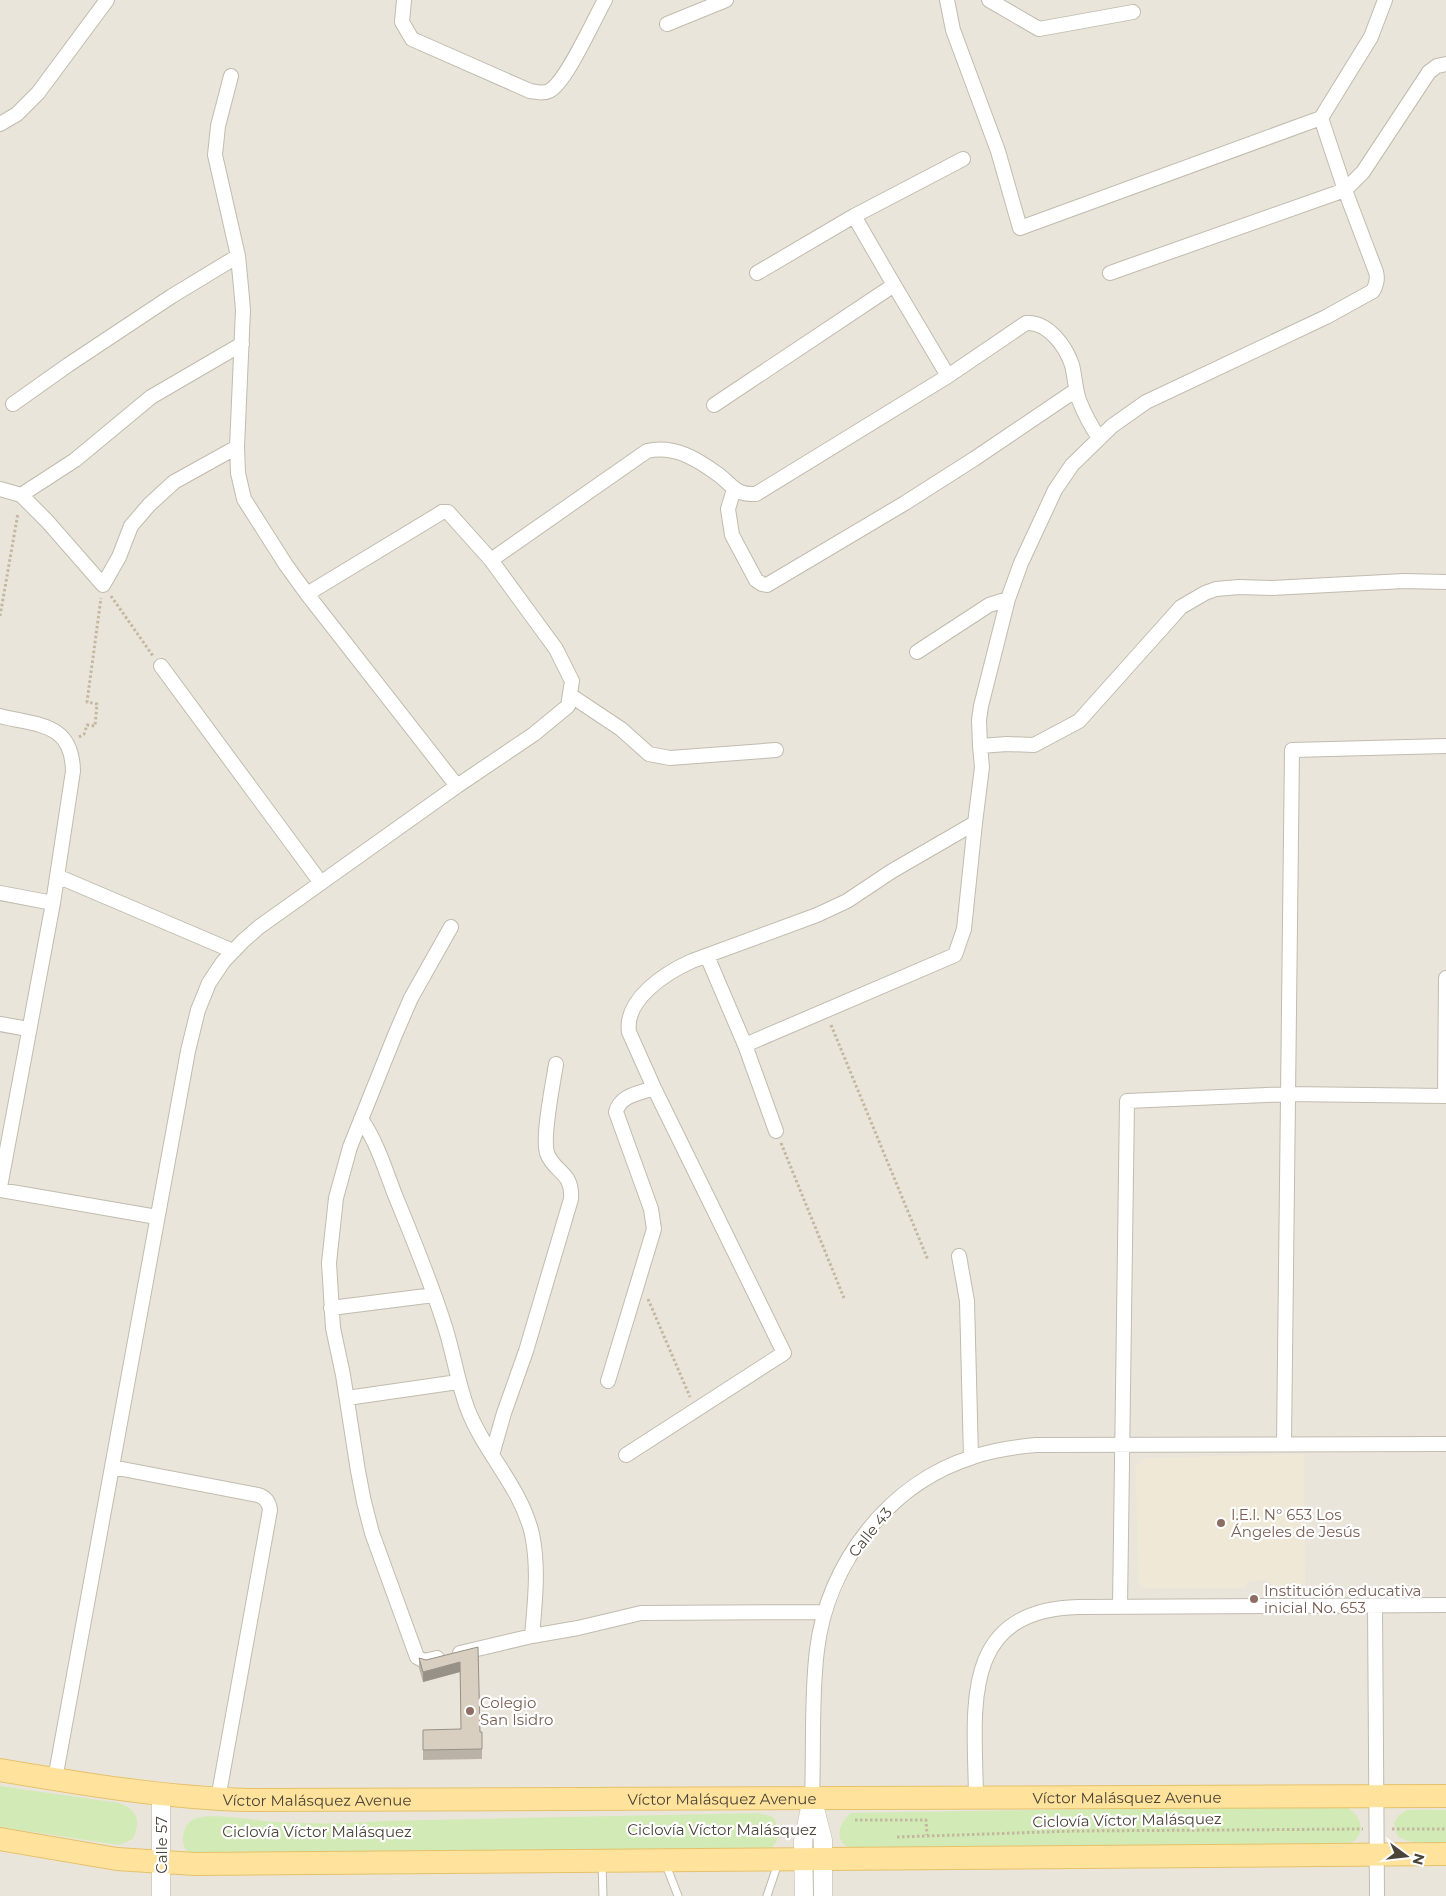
<svg xmlns="http://www.w3.org/2000/svg" width="1446" height="1896" font-family="Montserrat,sans-serif">
	<style>
		.residential { fill: #eae5da }
		.education { fill: #efe8d6 }
		.green { fill: #d2eab5 }
		.lines { fill: none; stroke-linecap: round; stroke-linejoin: round }
		.service-casing { stroke: #c2bbae; stroke-width: 9 }
		.minor-casing { stroke: #c2bbae; stroke-width: 16 }
		.tertiary-casing { stroke: #c2bbae; stroke-width: 19 }
		.primary-casing { stroke: #e6c16a; stroke-width: 24 }
		.path { stroke: #c4b79f; stroke-width: 3; stroke-dasharray: 2.5 2.5; stroke-linecap: butt }
		.service { stroke: #fff; stroke-width: 7 }
		.minor { stroke: #fff; stroke-width: 14 }
		.tertiary { stroke: #fff; stroke-width: 18 }
		.primary { stroke: #ffe39c; stroke-width: 22 }
		.wall { fill: #bab2a6 }
		.shaded-wall { fill: #979187 }
		.building { fill: #d8cfc1; stroke: #979187 }
		.education-dot { fill: #8d6e63; stroke: #fff; stroke-width: 2 }
		.labels { text-anchor: middle; dominant-baseline: central; stroke-width: 4.5; stroke-linejoin: round; paint-order: stroke }
		.education-label { font-size: 15px; fill: #785e54; stroke: #fff; text-anchor: start }
		.street-label { font-size: 15px; fill: #4b4439; stroke: #fff }
	</style>
	<rect width="100%" height="100%" fill="#f6f3ec"/>
	<path class="residential" d="M0,0H1446V1896H0Z"/>
	<path class="education" d="M1304,1454L1305,1586H1272L1266,1580L1249,1581L1245,1588H1145L1138,1582L1136,1466L1145,1458Z"/>
	<path class="green" d="M0,1786L119,1803C138,1810 141,1821 133,1839L119,1845L0,1827Z
		M1342,1805C1363,1814 1369,1835 1346,1846L854,1851C833,1841 837,1826 851,1813Z
		M1407,1810H1446V1842C1435,1842 1403,1845 1397,1835C1396,1832 1396,1826 1394,1823L1399,1815Z
		M758,1813L773,1817C779,1827 781,1841 770,1849L192,1854C185,1850 183,1847 183,1839C183,1830 188,1820 197,1818C213,1813 258,1821 277,1822C312,1824 347,1824 382,1821Z"/>
	<g class="lines">
		<defs>
			<path id="service" d="M602,1863L603,1896
				M666,1865L678,1896
				M767,1896L778,1863"/>
			<path id="minor" d="M404,0L402,22L412,39L530,91C536,92 543,94 549,91C566,83 594,19 605,0
				M947,0L953,30L998,151L1020,228L1321,118L1371,37L1385,0
				M989,0L1039,29L1133,12
				M667,24L726,0
				M231,76L218,126L215,155L238,256L241,287L243,310L237,447L238,473L244,499L286,565L307,594L457,786
				M1321,118L1345,190L1376,272C1378,279 1377,284 1373,291L1326,317L1146,402L1112,426L1072,465L1055,490L1021,563L1008,599L981,706L979,720L980,746L1007,744L1034,745L1079,721L1181,607L1205,593L1216,589L1239,587L1272,588L1404,581L1446,582
				M0,124L17,114L38,93L107,0
				M854,216L963,159
				M757,273L854,216L894,285
				M1110,273L1345,190L1363,172L1429,72L1437,66L1446,64
				M13,404L68,365L172,296L238,256
				M714,405L894,285L948,376
				M0,489L21,495L47,521L103,585L119,557L131,526L149,505L174,482L237,447
				M734,489L728,509L732,535L756,580L762,584L767,585L905,503L974,459L1076,390
				M21,495L75,460L151,397L242,344
				M491,560L647,451C675,445 697,459 719,475C734,487 736,495 756,494L948,376L1026,323C1048,321 1066,347 1072,365C1075,377 1075,388 1079,400C1084,413 1091,426 1099,438
				M917,652L989,605L1008,599
				M161,666L321,883
				M570,695L621,729L649,754L670,758L776,750
				M0,716C38,726 72,722 73,771L53,903L0,1187
				M57,876L233,951
				M0,893L53,903
				M707,956L745,1045L776,1131
				M0,1024L28,1029
				M745,1045L955,955L964,929L975,823L982,767L980,746
				M1445,1096L1446,978
				M361,1119C377,1142 385,1169 395,1195C413,1239 432,1284 446,1330C454,1356 458,1384 468,1410C485,1454 521,1487 532,1534C539,1568 535,1601 532,1636
				M0,1190L157,1217
				M959,1256L967,1301L971,1457
				M331,1308L434,1295
				M608,1381L654,1229L651,1209L616,1112C620,1095 640,1093 654,1088
				M347,1398L458,1382
				M1284,1443L1292,750L1446,746
				M492,1455L504,1413L526,1351L571,1199C573,1171 554,1173 547,1153C542,1136 553,1084 556,1064
				M626,1455L784,1353L654,1088L629,1032C624,999 667,972 692,961L817,915L847,901L892,871L975,823
				M112,1467L258,1495C265,1497 269,1502 270,1510L218,1799
				M1375,1606L1377,1896
				M1120,1607L1127,1101L1289,1094L1446,1096
				M460,1653L532,1636L578,1628L641,1613L825,1612
				M437,1658L424,1661L417,1657L372,1533L364,1502L358,1471L343,1375L333,1328L329,1263L336,1198L350,1147L395,1035L411,998L451,927
				M55,1779L188,1051L198,1010L209,983L223,962L243,941L259,927L457,786L534,734L568,706L572,681L556,649L491,560L448,512H442L439,514L307,594
				M812,1797C814,1750 811,1697 817,1650C827,1564 889,1483 973,1457C993,1450 1014,1447 1036,1445L1446,1444
				M976,1797C975,1710 958,1610 1078,1607L1446,1605"/>
			<path id="tertiary" d="M812,1797L823,1840V1896
				M161,1896V1795
				M804,1896L803,1841L811,1803"/>
			<g id="primary">
				<path id="s1" d="M0,1770C83,1784 166,1798 250,1800L1446,1796"/>
				<path d="M0,1839L117,1859L195,1864L1446,1854"/>
			</g>
		</defs>
		<use href="#service" class="service-casing"/>
		<use href="#minor" class="minor-casing"/>
		<use href="#tertiary" class="tertiary-casing"/>
		<use href="#primary" class="primary-casing"/>
		<path class="path" d="M111,596L153,656
			M0,616L18,513
			M79,737L84,734L87,725L95,726L97,704L87,702L101,598
			M831,1025L928,1260
			M781,1143L844,1298
			M648,1299L690,1397
			M855,1820H926L927,1835
			M1392,1829H1446
			M897,1837L1075,1831L1363,1829"/>
		<use href="#service" class="service"/>
		<use href="#minor" class="minor"/>
		<use href="#tertiary" class="tertiary"/>
		<use href="#primary" class="primary"/>
	</g>
	<path class="wall" d="M478,1647L480,1732H482V1759L423,1760V1730L461,1729L460,1672L423,1682L419,1668V1658L426,1660Z"/>
	<path class="shaded-wall" d="M460,1662V1672L423,1682V1672Z"/>
	<path class="building" d="M478,1647L480,1732H482V1749L423,1750V1730L461,1729L460,1662L423,1672L419,1658L426,1660Z"/>
	<g class="education-dot">
		<circle cx="1221" cy="1523" r="5"/>
		<circle cx="1254" cy="1599" r="5"/>
		<circle cx="470" cy="1711" r="5"/>
	</g>
	<g class="labels">
		<g class="education-label">
			<text x="1231" y="1514">I.E.I. N° 653 Los<tspan x="1231" dy="17">Ángeles de Jesús</tspan></text>
			<text x="1264" y="1590">Institución educativa<tspan x="1264" dy="17">inicial No. 653</tspan></text>
			<text x="480" y="1702">Colegio<tspan x="480" dy="17">San Isidro</tspan></text>
		</g>
		<g class="street-label">
			<text transform="translate(870 1532) rotate(-51)">Calle 43</text>
			<text stroke="none"><textPath href="#s1" startOffset="1129">Víctor Malásquez Avenue</textPath></text>
			<text stroke="none"><textPath href="#s1" startOffset="724">Víctor Malásquez Avenue</textPath></text>
			<text stroke="none"><textPath href="#s1" startOffset="319">Víctor Malásquez Avenue</textPath></text>
			<text transform="translate(1127 1820) rotate(-1)">Ciclovía Víctor Malásquez</text>
			<text x="722" y="1829">Ciclovía Víctor Malásquez</text>
			<text x="317" y="1831">Ciclovía Víctor Malásquez</text>
			<text transform="translate(161 1845) rotate(-90)">Calle 57</text>
		</g>
	</g>
	<g transform="translate(1406 1856) rotate(105)" stroke="#ffffff" stroke-width="4" paint-order="stroke">
	<path d="M0-4L9 19L0 12L-9 19Z" fill="#4b4439"/>
	<text y="-8" font-size="14" font-weight="bold" text-anchor="middle" fill="#4b4439">N</text>
	</g>
</svg>
